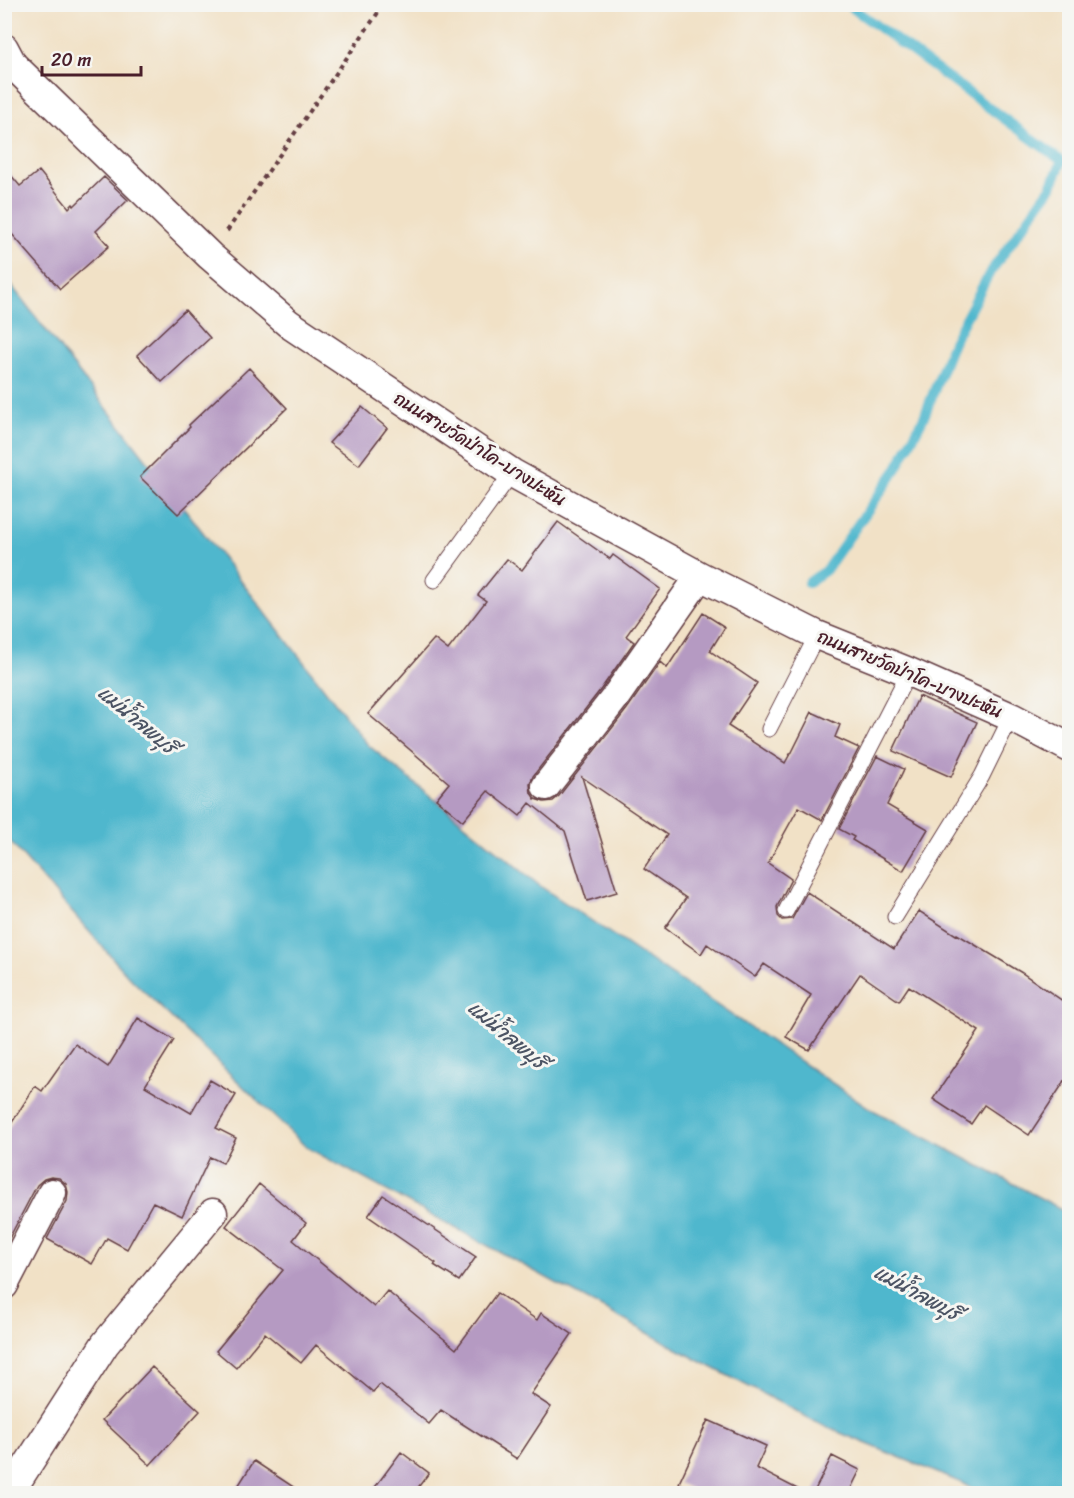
<svg xmlns="http://www.w3.org/2000/svg" width="1074" height="1498" font-family="Sriracha,'Playpen Sans Thai',sans-serif">
	<style>
		.water { fill: #4fb7cd; stroke: #4c6b7c; stroke-width: 1.5 }
		.lines { fill: none; stroke-linecap: round; stroke-linejoin: round }
		.stream { stroke: #4fb7cd; stroke-width: 10 }
		.building { fill: #b59ac2 }
		.service-casing { stroke: #633c42; stroke-width: 17 }
		.minor-casing { stroke: #633c42; stroke-width: 31 }
		.path { stroke: #633c42; stroke-width: 4; stroke-dasharray: 4.5 4.5; stroke-linecap: butt }
		.service { stroke: #fff; stroke-width: 15 }
		.minor { stroke: #fff; stroke-width: 28 }
		.labels { text-anchor: middle; dominant-baseline: central; stroke-width: 6; stroke-linejoin: round; paint-order: stroke }
		.street-label { font-size: 18px; fill: #4a1f2b; stroke: #f6f6f2 }
		.water-label { font-size: 20px; font-style: italic; fill: #4c5464; stroke: #f6f6f2 }
	</style>
	<rect width="100%" height="100%" fill="#f6f6f2"/>
	<filter id="ink" filterUnits="userSpaceOnUse"><feTurbulence type="fractalNoise" baseFrequency=".0167" numOctaves="2"/><feDisplacementMap in="SourceGraphic" scale="12" xChannelSelector="R" yChannelSelector="G"/><feConvolveMatrix kernelMatrix="1 2 1 2 8 2 1 2 1" color-interpolation-filters="sRGB"/></filter>
	<filter id="wash" filterUnits="userSpaceOnUse"><feTurbulence type="fractalNoise" baseFrequency=".008" numOctaves="4" result="noise"/><feDisplacementMap in="SourceGraphic" scale="24" xChannelSelector="R" yChannelSelector="G"/><feGaussianBlur stdDeviation="1.35" result="paint"/><feColorMatrix in="noise" values="0 0 0 0 0 0 0 0 0 0 0 0 0 0 0 0 0 1.4 0 .05"/><feComposite in="paint" operator="in"/></filter>
	<g filter="url(#wash)">
		<rect width="100%" height="100%" fill="#f1e1c6"/>
		<path class="water" d="M4,276L368,745L540,886L871,1109L1069,1213V1493H980L962,1483L826,1427L696,1359L306,1147L130,978L5,836Z"/>
		<g class="lines">
			<path class="stream" d="M808,583L826,570L896,470L924,417L953,342L989,274L1051,187L1062,161L847,4"/>
		</g>
		<g id="blocks">
			<path class="building" d="M4,167L20,186L39,171L69,208L73,204L74,206L104,177L128,200L96,231L109,246L60,289L4,225Z
				M185,310L210,338L162,382L137,355Z
				M249,368L287,408L178,514L140,477L190,427L189,425Z
				M362,407L387,428L359,465L329,443Z
				M558,522L610,559L613,555L660,589L626,636L634,642L601,689L533,776L530,784L531,793L535,799L544,802L553,801L559,796L627,709L660,662L667,668L703,613L725,627L710,651L757,683L728,726L785,763L790,754H791L812,712L840,725L835,737L859,748L822,820L799,807L768,863L791,879L777,907L778,916L782,920L792,919L807,892L894,949L919,911L956,935L957,934L1022,973L1070,1006V1073L1029,1135L984,1105L971,1124L933,1099L979,1031L909,986L899,1001L860,974L809,1050L786,1037L811,995L764,964L755,977L707,944L701,954L665,928L686,898L644,869L667,835L582,777L617,892L587,901L565,831L530,803L520,816L488,791L463,821L436,799L449,783L368,714L434,639L448,650L486,601L478,595L507,559L522,570Z
				M919,696L977,722L951,777L893,751Z
				M877,756L904,769L887,805L928,829L903,871L852,840L854,837L839,829Z
				M138,1018L174,1040L145,1086L191,1113L210,1080L236,1095L216,1128L236,1138L223,1163L210,1157L182,1216L153,1202L127,1249L107,1238L92,1264L47,1239L67,1201L68,1192L66,1184L59,1178L51,1177L44,1179L37,1185L4,1248V1135L35,1086L42,1091L75,1044L108,1067Z
				M259,1184L306,1223L293,1240L374,1307L387,1291L456,1349L497,1293L537,1320L541,1313L572,1334L531,1394L551,1407L517,1459L441,1410L429,1424L380,1384L373,1392L316,1345L301,1363L265,1333L236,1368L216,1351L283,1270L226,1226Z
				M383,1195L476,1257L459,1281L434,1265L436,1263L368,1216Z
				M152,1367L200,1411L150,1465L102,1420Z
				M708,1420L766,1446L756,1468L807,1494H702L679,1483Z
				M401,1452L429,1473L413,1494H370Z
				M832,1456L860,1470L848,1494H813Z
				M254,1461L304,1494H233Z"/>
		</g>
	</g>
	<g filter="url(#ink)">
		<use href="#blocks" fill-opacity="0" stroke="#633c42" stroke-width="1.5"/>
		<g class="lines">
			<defs>
				<path id="service" d="M434,580L512,473
					M769,729L817,635
					M786,911L909,672
					M895,917L982,776L1011,717"/>
				<path id="minor" d="M4,48L13,65L210,256L289,324L512,473L700,576L817,635L909,672L1011,717L1070,748
					M546,786L614,699L700,576
					M4,1285L52,1193
					M9,1494L105,1344L213,1213"/>
			</defs>
			<use href="#service" class="service-casing"/>
			<use href="#minor" class="minor-casing"/>
			<path class="path" d="M227,231L384,4"/>
			<use href="#service" class="service"/>
			<use href="#minor" class="minor"/>
		</g>
	</g>
	<g class="labels">
		<g class="street-label">
			<text transform="translate(480 449) rotate(32)">ถนนสายวัดป่าโค-บางปะหัน</text>
			<text transform="translate(910 674) rotate(23)">ถนนสายวัดป่าโค-บางปะหัน</text>
		</g>
		<g class="water-label">
			<text transform="translate(137 720) rotate(40)">แม่น้ำลพบุรี</text>
			<text transform="translate(507 1035) rotate(40)">แม่น้ำลพบุรี</text>
			<text transform="translate(917 1293) rotate(29)">แม่น้ำลพบุรี</text>
		</g>
	</g>
	<rect width="1074" height="1498" fill="none" stroke="#f6f6f2" stroke-width="24"/>
	<path d="M42 66v9h99v-9" fill="none" stroke="#4a1f2b" stroke-width="3"/>
	<text x="51" y="66" font-size="18" fill="#4a1f2b" stroke="#f6f6f2" stroke-width="4.5" paint-order="stroke">20 m</text>
</svg>
